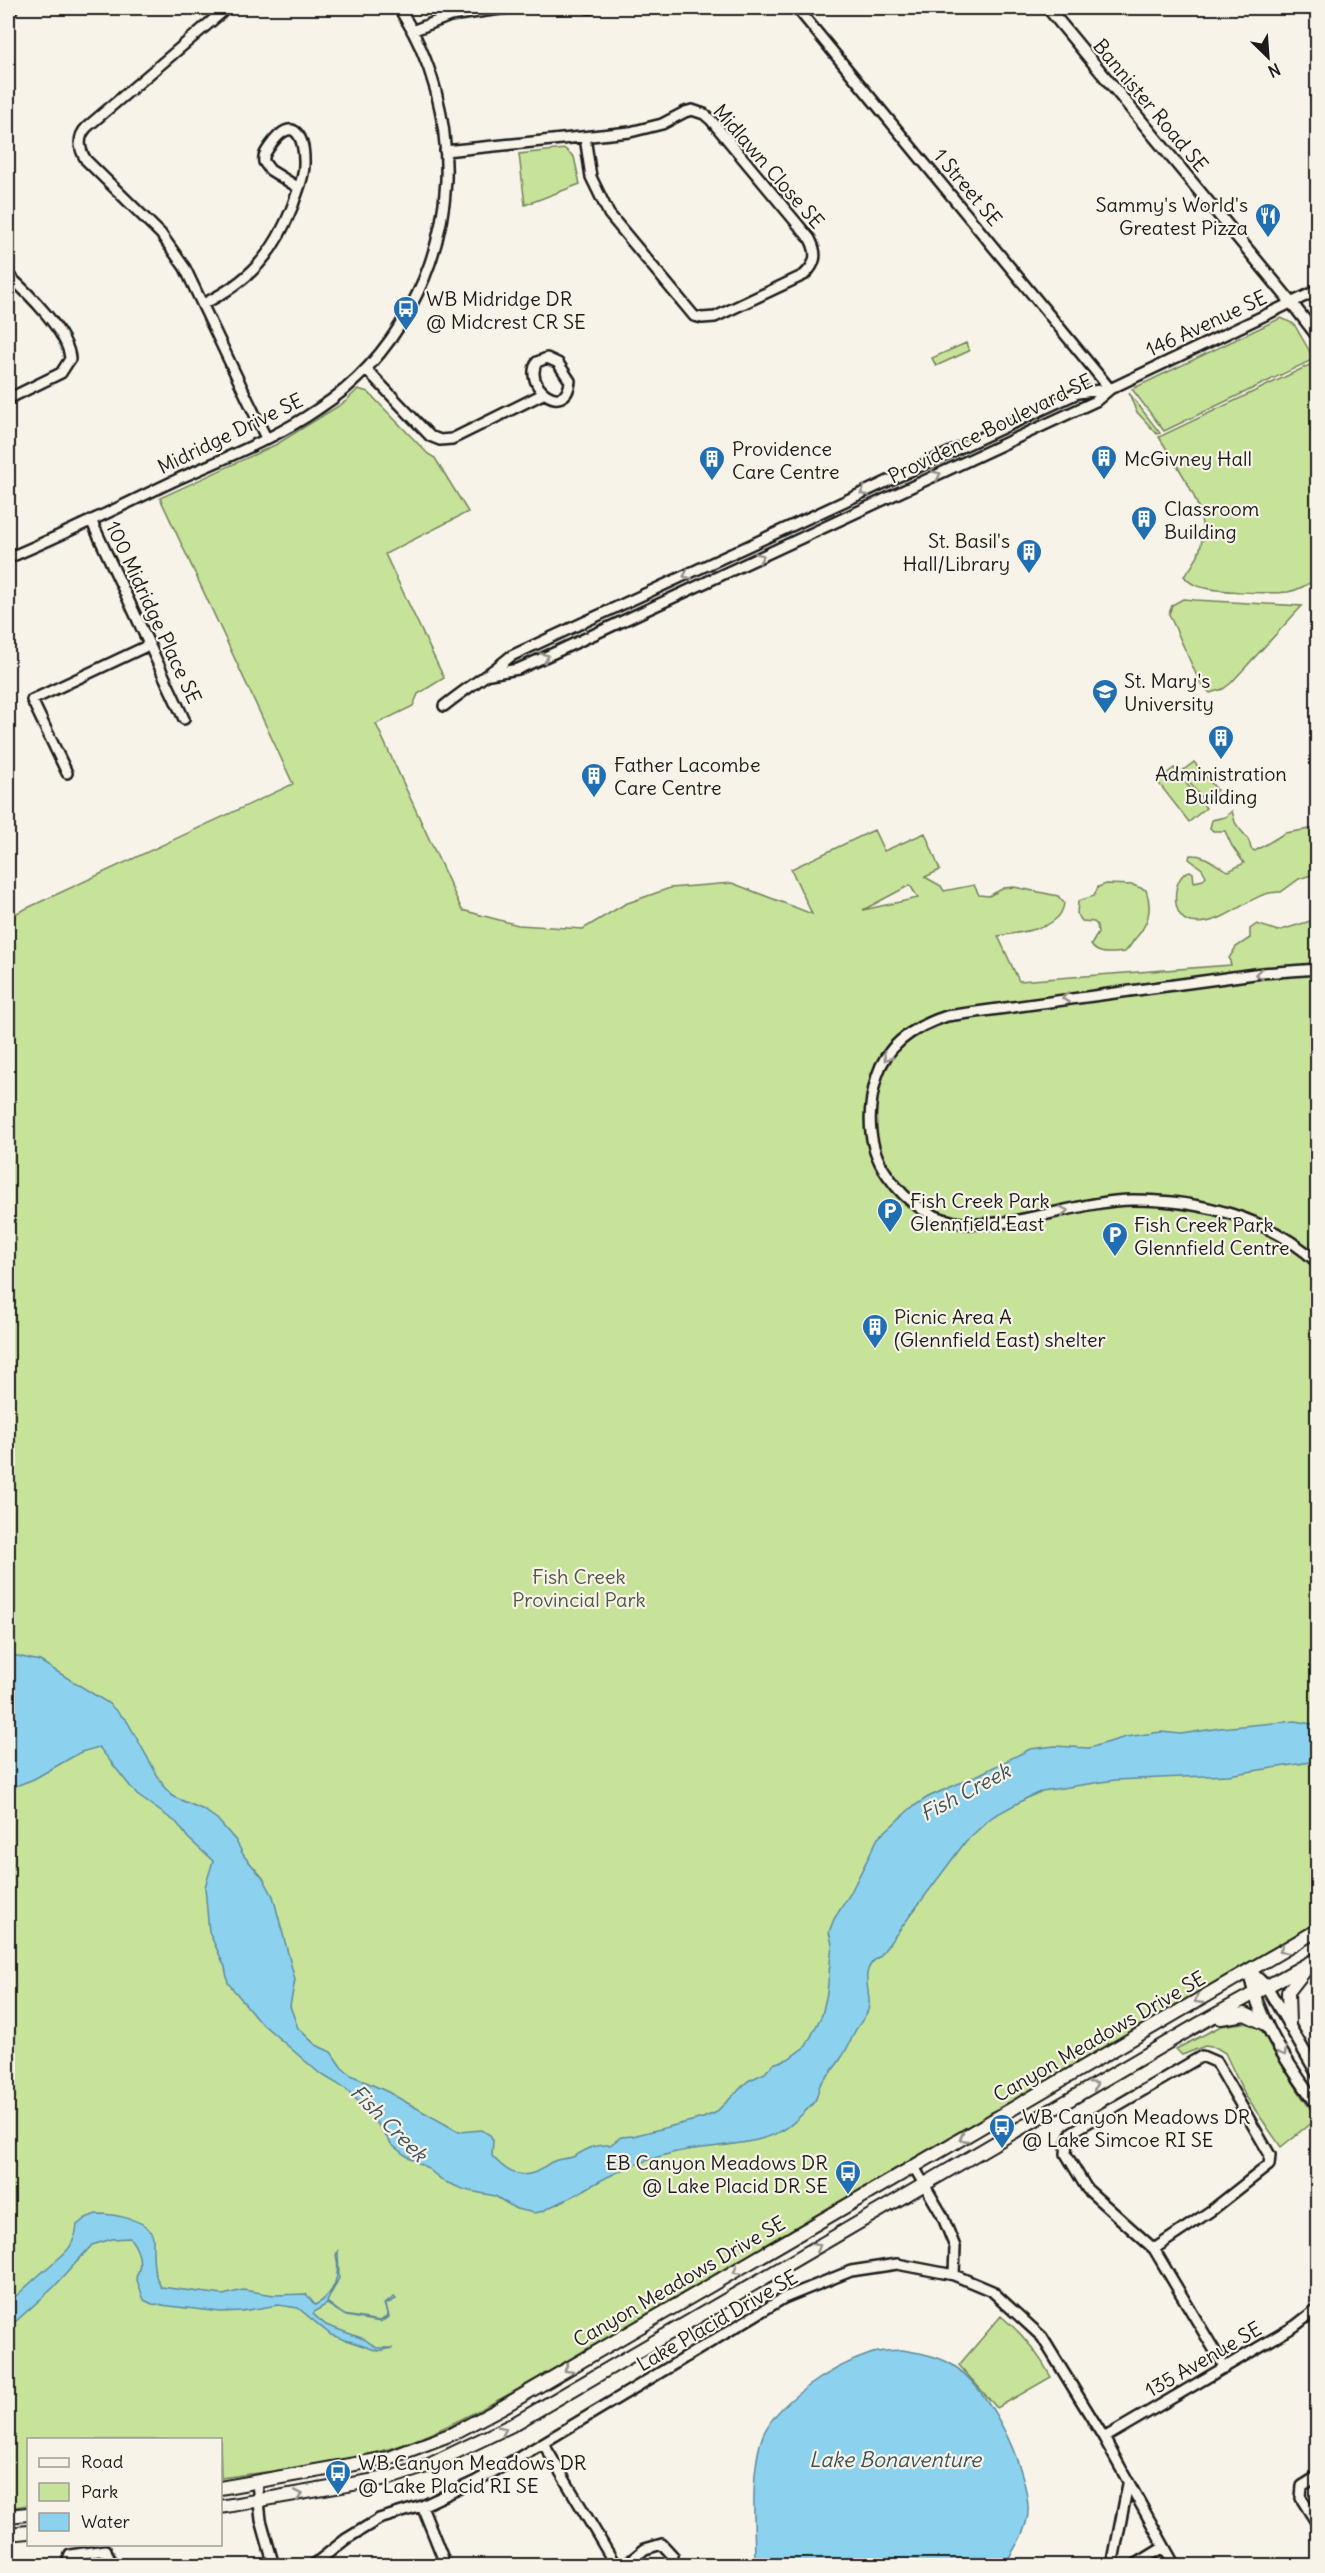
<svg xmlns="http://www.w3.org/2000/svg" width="1325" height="2573" font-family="Delius,sans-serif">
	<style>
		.green { fill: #c7e39a; stroke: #72805b; stroke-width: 1.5; fill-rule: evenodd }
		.water { fill: #8cd2ee; stroke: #5f899a; stroke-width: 1.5 }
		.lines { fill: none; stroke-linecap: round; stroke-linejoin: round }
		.minor-casing { stroke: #1c1c1c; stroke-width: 14 }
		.tertiary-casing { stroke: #1c1c1c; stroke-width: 15 }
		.secondary-casing { stroke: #1c1c1c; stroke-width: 16 }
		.minor { stroke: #f7f3e8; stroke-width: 9 }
		.tertiary { stroke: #f7f3e8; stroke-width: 10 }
		.secondary { stroke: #f7f3e8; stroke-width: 12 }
		.oneway { stroke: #94928c }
		.labels { text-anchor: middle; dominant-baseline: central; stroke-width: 4.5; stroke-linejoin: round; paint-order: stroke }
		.street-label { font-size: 20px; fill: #1c1c1c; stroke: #f7f3e8 }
		.poi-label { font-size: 20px; fill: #1c1c1c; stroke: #f7f3e8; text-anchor: start }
		.park-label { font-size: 20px; fill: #4f5842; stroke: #f7f3e8 }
		.water-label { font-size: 21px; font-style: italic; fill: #3e535b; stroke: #f7f3e8 }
	</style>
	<rect width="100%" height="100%" fill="#f7f3e8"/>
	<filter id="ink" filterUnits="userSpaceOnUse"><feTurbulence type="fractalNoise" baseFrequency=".0167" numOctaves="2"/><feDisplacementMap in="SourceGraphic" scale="12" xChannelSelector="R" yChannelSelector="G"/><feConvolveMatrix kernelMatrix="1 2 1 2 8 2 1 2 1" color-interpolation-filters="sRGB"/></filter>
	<g filter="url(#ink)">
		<path class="green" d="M565,149L574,157L580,184L525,205L519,154Z
			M1281,318L1294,324L1314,359L1164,431L1132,389Z
			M966,343L969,351L936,366L932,358Z
			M1316,362L1317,578C1308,584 1299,590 1288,592C1270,594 1210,592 1195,585C1190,583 1187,580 1184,576C1227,530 1185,479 1159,437Z
			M358,389L368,392L428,454L435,458L468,512L385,554L444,678L418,694L413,706L376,724L462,910L518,925L583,929L625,904L670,888L732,883L812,914L791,869L874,830L884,851L925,833L940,870L925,877L941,886L944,891L974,885L979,895L989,896L1004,888L1014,887L1058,896L1064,903C1061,931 1019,932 998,936L1019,981L1231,965L1229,958L1236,947L1250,938V929L1257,924L1278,931L1317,919V1922L534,2380C494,2403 454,2425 410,2442C350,2464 283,2469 221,2478L220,2440H28V2505L8,2508V917L293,784L160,498L277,444L345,402ZM910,885L918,898L863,910Z
			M1129,393L1160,433L1157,434L1136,411Z
			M1183,599L1195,600L1302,606L1231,683L1223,689L1210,693L1200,683L1169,614L1172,605Z
			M1194,762L1217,790L1204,801L1181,772Z
			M1174,768L1206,808L1189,822L1157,781Z
			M1232,811C1233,814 1234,818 1235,822C1239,831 1250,836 1251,849L1255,851L1285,833L1317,828V873L1299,879L1281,892C1249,890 1227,928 1191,922C1170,919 1171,875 1190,871L1193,873L1194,882L1203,880L1206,876L1202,869L1189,859L1190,855C1208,854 1214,866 1229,871L1244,863L1232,846L1225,831H1213L1210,828L1212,820L1225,817Z
			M1106,884L1133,885L1146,890C1153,910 1148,925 1134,940C1131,945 1129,948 1125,952C1112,953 1098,956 1091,945L1098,933L1097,925L1094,922L1082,921L1077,914L1078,901L1094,896L1098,887Z
			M1250,2022L1261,2029L1302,2097L1317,2118L1281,2147L1245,2095L1225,2053L1217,2048L1205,2046L1182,2055L1176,2049L1221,2026Z
			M1001,2316C1022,2333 1038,2353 1051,2377L997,2408L959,2365Z"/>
		<path class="water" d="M8,1654L40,1661L108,1703L127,1721L164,1787L174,1797L204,1810L217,1819L236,1841L244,1856L263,1878L273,1896L295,1980L290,2006L298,2028L316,2045L331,2052L342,2068L351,2075L388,2092L459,2132L482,2130L490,2135L493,2140L492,2156C504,2169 517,2180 536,2172C543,2168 549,2162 557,2160C563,2158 569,2159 575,2156C587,2149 595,2144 610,2145L621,2137L633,2136L703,2118L715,2113L748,2081L765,2073L773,2064L788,2059L806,2046L822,2015L827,1993L832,1944L829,1932L834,1919L850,1894L878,1838L911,1808L928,1797L980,1774L1030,1749L1055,1746L1089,1748L1126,1737L1161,1732L1181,1734L1220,1728L1295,1721L1317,1725V1761L1228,1775L1115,1780L1042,1791L1029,1797L992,1817L966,1841L880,1956C855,1971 874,1994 868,2010C865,2018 858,2025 854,2033C846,2053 837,2066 822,2082C818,2086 818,2094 816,2099C811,2107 801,2115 794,2122C768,2148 706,2144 672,2153C642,2161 610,2174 584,2190C571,2199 556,2203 543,2211L535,2213L516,2209L495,2196L465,2190L443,2181L426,2167L405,2155L392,2145L370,2113L346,2089L319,2073L259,2021L228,1983L225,1967L209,1932L205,1887L213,1861L188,1838L177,1823L137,1795L99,1747L81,1752L34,1779L8,1789Z
			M96,2214C112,2214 153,2219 153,2240C153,2256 152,2272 161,2287L223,2295L243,2290L274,2295L306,2294L315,2305C334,2296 341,2275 336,2255L338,2250L339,2278L327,2302L344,2315L380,2321L388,2316L384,2304L394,2297L396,2299L386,2304L389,2317L380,2322L346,2316L327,2304L315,2311L313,2314L326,2325L364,2339L377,2348H393L378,2351L331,2335L298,2308L278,2305L242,2311L221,2312L152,2304L144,2300L136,2277C143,2264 139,2250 130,2238L112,2239L92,2245L54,2287L14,2323L8,2333V2303C21,2292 33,2280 46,2269C63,2254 74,2250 77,2225L86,2218Z
			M902,2350C918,2353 936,2355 951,2364C989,2387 1025,2462 1028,2506C1030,2526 1014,2550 1004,2565H755C755,2528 750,2477 761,2441C772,2403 834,2366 870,2354C879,2350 892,2351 902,2350Z"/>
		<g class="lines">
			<defs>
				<path id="minor" d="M227,8L87,127C77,137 79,149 86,160L161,234L185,268L266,438
					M588,8H591
					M797,8L1110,389
					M8,12L13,8
					M412,31L450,16L508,8
					M445,151L630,132L662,124L685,112L692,110L704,114L711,120L810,239C818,254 816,264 804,275L715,317L702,318L694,316L609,214L591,177L585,137
					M8,275C27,292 69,333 70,359L61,373L8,399
					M203,304C250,281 274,254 293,205C297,192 304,179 304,165C305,136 293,113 270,146C266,152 263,155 264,162L270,170L299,188
					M547,358L558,363L570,381C567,418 522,387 537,362Z
					M366,369L430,436L440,440L452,439L543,394
					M91,520L184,719
					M8,558C66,534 123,505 180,478C227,457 276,438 318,409C394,360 442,270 446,180C448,119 432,59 399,8
					M490,674L518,669L556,652L1096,401L1110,389L1318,290
					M444,706C466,688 490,674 511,656L1078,393L1108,389
					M67,773L32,700L149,645
					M1318,969L1262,973L947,1016C916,1026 887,1043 877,1076C867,1110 866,1146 888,1176C951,1267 1048,1201 1133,1200C1199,1200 1269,1217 1318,1263
					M1202,2056L1216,2062L1270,2155L1269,2165L1212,2210L1154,2249L1087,2189L1066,2154L1067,2142L1072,2132Z
					M914,2167L942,2215L955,2247L954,2275
					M1154,2249L1225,2368
					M1104,2438L1295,2326L1318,2308
					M543,2443L616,2566
					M1318,2476L1302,2486L1301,2498L1318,2525
					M257,2483L261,2520L274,2566
					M422,2506L446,2566
					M66,2566L70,2555L106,2550L112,2566
					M312,2566L346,2539L379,2519L422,2506L476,2481L518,2458L784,2298L851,2271L897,2264L954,2275L992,2291L1042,2337L1104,2438L1175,2566
					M624,2566L645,2549L662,2544L673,2556L672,2566
					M1112,2566L1128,2484
					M1133,2566L1164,2547"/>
				<path id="tertiary" d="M1048,8L1291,302L1318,337
					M1249,1970C1257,2021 1289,2065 1318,2106
					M1249,1970L1267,1987L1318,2075"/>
				<path id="secondary" d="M1221,2018L1245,2014L1266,2024
					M1289,2024L1288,1992L1306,1969
					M220,2488L389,2458L452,2434L501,2408L1318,1930
					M220,2507L393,2477L427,2466L512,2425L1199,2024L1318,1958
					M8,2516L28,2514
					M8,2534L28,2532"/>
			</defs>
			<use href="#minor" class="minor-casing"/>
			<use href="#tertiary" class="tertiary-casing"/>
			<use href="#secondary" class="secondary-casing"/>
			<use href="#minor" class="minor"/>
			<use href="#tertiary" class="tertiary"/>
			<use href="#secondary" class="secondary"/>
		</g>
		<defs><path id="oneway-chevron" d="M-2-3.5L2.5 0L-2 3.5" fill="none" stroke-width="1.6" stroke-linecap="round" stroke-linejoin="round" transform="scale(1.5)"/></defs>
		<g class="oneway">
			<use href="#oneway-chevron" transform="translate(937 475) rotate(-25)"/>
			<use href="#oneway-chevron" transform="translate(864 492) rotate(155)"/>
			<use href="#oneway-chevron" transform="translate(760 557) rotate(-25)"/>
			<use href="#oneway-chevron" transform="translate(687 575) rotate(155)"/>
			<use href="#oneway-chevron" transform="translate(545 657) rotate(-24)"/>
			<use href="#oneway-chevron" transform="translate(1259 974) rotate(173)"/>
			<use href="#oneway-chevron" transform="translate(1066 998) rotate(173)"/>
			<use href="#oneway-chevron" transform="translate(887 1057) rotate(124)"/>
			<use href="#oneway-chevron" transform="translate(1064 1211) rotate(-12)"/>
			<use href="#oneway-chevron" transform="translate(1283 1950) rotate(150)"/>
			<use href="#oneway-chevron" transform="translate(1198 2000) rotate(149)"/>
			<use href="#oneway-chevron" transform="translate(1283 2052) rotate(60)"/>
			<use href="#oneway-chevron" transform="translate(1094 2085) rotate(-30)"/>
			<use href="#oneway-chevron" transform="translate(963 2138) rotate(150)"/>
			<use href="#oneway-chevron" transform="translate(817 2247) rotate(-30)"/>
			<use href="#oneway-chevron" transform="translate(737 2271) rotate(150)"/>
			<use href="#oneway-chevron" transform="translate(568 2369) rotate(150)"/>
			<use href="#oneway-chevron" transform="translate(503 2430) rotate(-26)"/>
			<use href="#oneway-chevron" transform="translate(299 2495) rotate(-10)"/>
		</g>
	</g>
	<defs>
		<symbol id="restaurant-pin" viewBox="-11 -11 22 30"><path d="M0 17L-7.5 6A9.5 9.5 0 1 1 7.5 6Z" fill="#1f6fb2" stroke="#f7f3e8"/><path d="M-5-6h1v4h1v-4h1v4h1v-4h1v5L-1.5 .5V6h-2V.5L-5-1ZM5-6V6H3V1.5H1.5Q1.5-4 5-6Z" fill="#fff"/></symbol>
		<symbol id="bus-pin" viewBox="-11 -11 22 30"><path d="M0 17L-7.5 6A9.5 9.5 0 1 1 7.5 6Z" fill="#1f6fb2" stroke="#f7f3e8"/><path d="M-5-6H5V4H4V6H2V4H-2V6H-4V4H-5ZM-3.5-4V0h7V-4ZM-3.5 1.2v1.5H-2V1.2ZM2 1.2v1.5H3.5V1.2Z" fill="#fff"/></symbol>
		<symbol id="building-pin" viewBox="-11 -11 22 30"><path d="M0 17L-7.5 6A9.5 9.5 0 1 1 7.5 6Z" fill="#1f6fb2" stroke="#f7f3e8"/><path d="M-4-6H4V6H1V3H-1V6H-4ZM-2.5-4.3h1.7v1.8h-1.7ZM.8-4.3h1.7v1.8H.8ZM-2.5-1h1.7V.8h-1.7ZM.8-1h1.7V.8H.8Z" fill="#fff"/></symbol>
		<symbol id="university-pin" viewBox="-11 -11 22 30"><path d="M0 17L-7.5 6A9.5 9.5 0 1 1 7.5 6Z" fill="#1f6fb2" stroke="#f7f3e8"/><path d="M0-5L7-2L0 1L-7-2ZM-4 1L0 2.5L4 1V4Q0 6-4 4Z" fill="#fff"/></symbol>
		<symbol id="parking-pin" viewBox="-11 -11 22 30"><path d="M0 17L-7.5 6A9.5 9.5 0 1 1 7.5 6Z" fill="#1f6fb2" stroke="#f7f3e8"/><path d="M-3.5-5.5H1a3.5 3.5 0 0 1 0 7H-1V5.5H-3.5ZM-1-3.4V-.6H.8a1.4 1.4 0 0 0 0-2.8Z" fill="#fff"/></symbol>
	</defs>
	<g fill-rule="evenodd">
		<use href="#restaurant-pin" x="1253" y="201" width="30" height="40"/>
		<use href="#bus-pin" x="391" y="294" width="30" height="40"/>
		<use href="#building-pin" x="1089" y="443" width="30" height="40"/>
		<use href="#building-pin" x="697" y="444" width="30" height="40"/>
		<use href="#building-pin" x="1129" y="504" width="30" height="40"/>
		<use href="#building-pin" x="1014" y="537" width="30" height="40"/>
		<use href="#university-pin" x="1090" y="677" width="30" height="40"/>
		<use href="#building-pin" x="1206" y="723" width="30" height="40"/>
		<use href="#building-pin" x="579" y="761" width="30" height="40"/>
		<use href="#parking-pin" x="875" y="1196" width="30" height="40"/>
		<use href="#parking-pin" x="1100" y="1220" width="30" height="40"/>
		<use href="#building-pin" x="860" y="1312" width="30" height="40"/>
		<use href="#bus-pin" x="987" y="2112" width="30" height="40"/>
		<use href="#bus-pin" x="833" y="2158" width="30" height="40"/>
		<use href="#bus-pin" x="323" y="2458" width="30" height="40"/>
	</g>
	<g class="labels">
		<g class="street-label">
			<text transform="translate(1151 105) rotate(50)">Bannister Road SE</text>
			<text transform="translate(769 166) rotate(49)">Midlawn Close SE</text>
			<text transform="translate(968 187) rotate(50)">1 Street SE</text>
			<text transform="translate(1206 323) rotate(-25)">146 Avenue SE</text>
			<text transform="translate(990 428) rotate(-26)">Providence Boulevard SE</text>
			<text transform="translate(230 433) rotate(-26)">Midridge Drive SE</text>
			<text transform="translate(154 612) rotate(65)">100 Midridge Place SE</text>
			<text transform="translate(1099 2036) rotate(-30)">Canyon Meadows Drive SE</text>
			<text transform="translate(679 2281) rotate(-30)">Canyon Meadows Drive SE</text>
			<text transform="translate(717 2320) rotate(-30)">Lake Placid Drive SE</text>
			<text transform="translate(1203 2359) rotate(-30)">135 Avenue SE</text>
		</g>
		<g class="poi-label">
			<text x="1248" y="204" text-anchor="end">Sammy's World's<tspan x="1248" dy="23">Greatest Pizza</tspan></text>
			<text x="426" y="298">WB Midridge DR<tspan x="426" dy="23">@ Midcrest CR SE</tspan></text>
			<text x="732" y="448">Providence<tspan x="732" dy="23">Care Centre</tspan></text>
			<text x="1124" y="458">McGivney Hall</text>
			<text x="1164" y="508">Classroom<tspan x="1164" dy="23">Building</tspan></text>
			<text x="1010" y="540" text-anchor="end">St. Basil's<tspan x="1010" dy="23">Hall/Library</tspan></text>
			<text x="1124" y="680">St. Mary's<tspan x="1124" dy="23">University</tspan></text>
			<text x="614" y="764">Father Lacombe<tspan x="614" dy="23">Care Centre</tspan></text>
			<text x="1221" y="773" text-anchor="middle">Administration<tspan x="1221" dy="23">Building</tspan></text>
			<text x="910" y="1200">Fish Creek Park<tspan x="910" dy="23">Glennfield East</tspan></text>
			<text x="1134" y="1224">Fish Creek Park<tspan x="1134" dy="23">Glennfield Centre</tspan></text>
			<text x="894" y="1316">Picnic Area A<tspan x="894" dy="23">(Glennfield East) shelter</tspan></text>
			<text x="1022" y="2116">WB Canyon Meadows DR<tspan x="1022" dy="23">@ Lake Simcoe RI SE</tspan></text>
			<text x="828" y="2162" text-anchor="end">EB Canyon Meadows DR<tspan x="828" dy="23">@ Lake Placid DR SE</tspan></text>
			<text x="358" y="2462">WB Canyon Meadows DR<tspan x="358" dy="23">@ Lake Placid RI SE</tspan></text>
		</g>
		<g class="park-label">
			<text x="579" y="1576">Fish Creek<tspan x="579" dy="23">Provincial Park</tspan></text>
		</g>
		<g class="water-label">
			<text transform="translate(965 1792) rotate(-28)">Fish Creek</text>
			<text transform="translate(389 2123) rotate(45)">Fish Creek</text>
			<text x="895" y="2459">Lake Bonaventure</text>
		</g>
	</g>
	<rect width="1325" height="2573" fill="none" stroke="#f7f3e8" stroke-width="30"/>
	<rect x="15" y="15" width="1295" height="2543" fill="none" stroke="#1c1c1c" stroke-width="2" filter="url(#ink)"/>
	<rect x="27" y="2438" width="195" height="108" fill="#f7f3e8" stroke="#9f9d96" stroke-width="1.5"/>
	<rect x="39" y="2458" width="30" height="9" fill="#f7f3e8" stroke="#9f9d96" stroke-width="1.5"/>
	<text x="81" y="2468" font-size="18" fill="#1c1c1c">Road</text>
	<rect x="39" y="2483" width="30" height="18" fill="#c7e39a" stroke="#9f9d96" stroke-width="1.5"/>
	<text x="81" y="2498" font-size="18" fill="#1c1c1c">Park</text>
	<rect x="39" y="2513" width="30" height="18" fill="#8cd2ee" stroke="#9f9d96" stroke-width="1.5"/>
	<text x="81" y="2528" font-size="18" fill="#1c1c1c">Water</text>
	<g transform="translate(1268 57) rotate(155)" stroke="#f7f3e8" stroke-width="4.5" paint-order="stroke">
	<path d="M0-4.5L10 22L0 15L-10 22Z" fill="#1c1c1c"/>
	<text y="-9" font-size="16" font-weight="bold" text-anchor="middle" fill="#1c1c1c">N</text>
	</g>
</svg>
